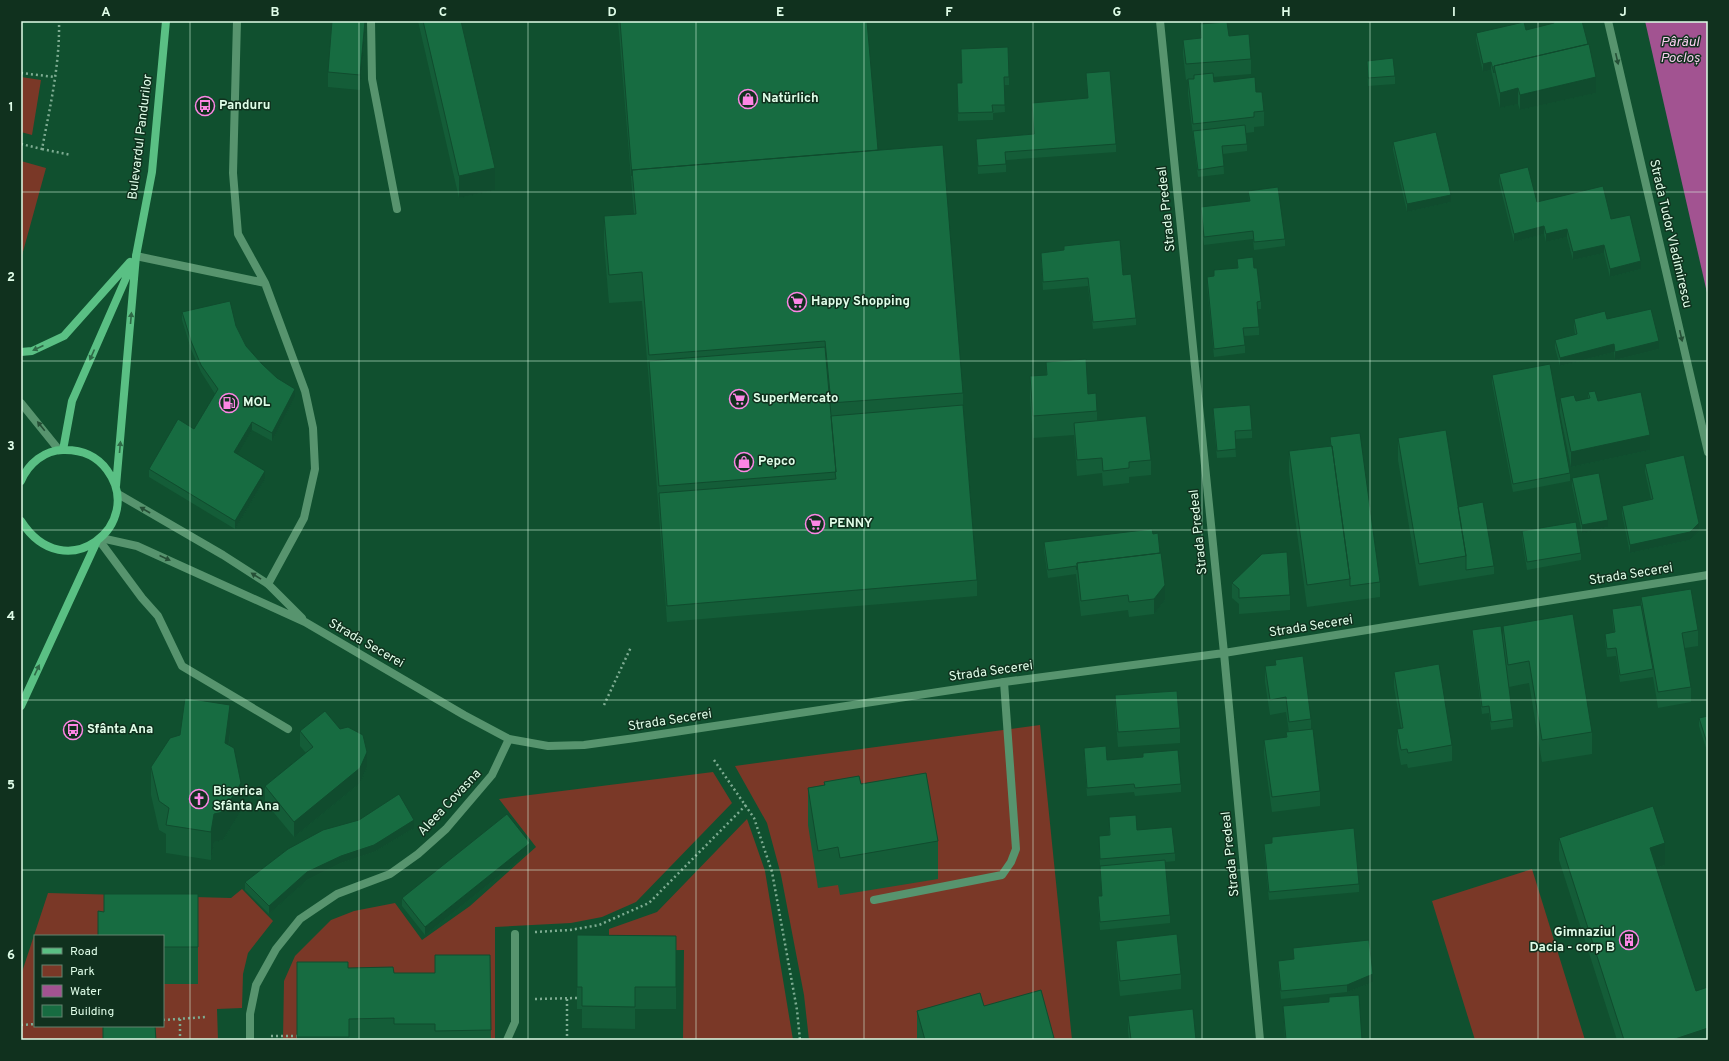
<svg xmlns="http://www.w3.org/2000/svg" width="1729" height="1061" font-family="Overpass,sans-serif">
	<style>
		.green { fill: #7a3827; fill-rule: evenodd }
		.water { fill: #a25391 }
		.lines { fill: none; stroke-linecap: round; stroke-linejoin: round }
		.path { stroke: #7eac92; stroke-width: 2.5; stroke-dasharray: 2 3; stroke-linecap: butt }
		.service { stroke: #57946e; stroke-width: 8 }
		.minor { stroke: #57946e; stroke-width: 8 }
		.tertiary { stroke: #57946e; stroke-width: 8 }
		.secondary { stroke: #5ac084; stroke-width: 8 }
		.wall { fill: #145d38 }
		.shaded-wall { fill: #104c2e }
		.building { fill: #176c41; stroke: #104c2e }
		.oneway { fill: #254f36 }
		.oneway2 { fill: #2e6a47 }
		.grid { fill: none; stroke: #dffde8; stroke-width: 1; stroke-opacity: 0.55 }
		.labels { text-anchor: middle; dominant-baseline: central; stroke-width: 3; stroke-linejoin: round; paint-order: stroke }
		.poi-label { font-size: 13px; font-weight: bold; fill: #dffde8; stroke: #10311e; text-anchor: start }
		.street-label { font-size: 13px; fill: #dffde8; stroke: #10311e }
		.water-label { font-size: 14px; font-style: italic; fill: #f9cdee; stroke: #10311e }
		.neatline { fill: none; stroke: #dffde8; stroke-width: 1.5 }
		.grid-label { font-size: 13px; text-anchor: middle; font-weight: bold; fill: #dffde8 }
	</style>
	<rect width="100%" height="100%" fill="#10502f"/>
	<path class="green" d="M21,77L41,80L32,135L21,132Z
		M21,161L46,168L21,259Z
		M1040,725L1072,1040H809L804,995L781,875L767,823L735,766Z
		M713,772L732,803L636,902L602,917L571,923L495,927V1040H283L284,981L295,956L331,920L354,911L395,903L422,940L470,906L536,847L499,799Z
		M747,819L765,871L793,1040H683L684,950L609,951V929L657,912Z
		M1532,869L1585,1040H1475L1432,901Z
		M242,889L273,921L248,953L243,974L242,1008L217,1009L218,1040H21V975L48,893L231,898ZM35,936H163V1026H35Z"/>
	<path class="water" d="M1645,21H1708V297Z"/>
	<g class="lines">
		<path class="path" d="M21,73L55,77
			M21,144L42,149C50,107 60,64 59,21
			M42,149L71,155
			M604,705L631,647
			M714,760L754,818L772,872L797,1010L800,1040
			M535,932L570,930L599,925L649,903L746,805
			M535,999L577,998
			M567,999V1040
			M180,1019V1040
			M163,1020L206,1017
			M21,1025L35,1024
			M271,1036H297"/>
		<path class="service" d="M237,21L233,173L238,234L265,283
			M371,21L372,79L397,209
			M136,256L265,283L305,391L313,428L315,469L304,518L268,584
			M99,540L142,598L158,616L182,666L288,729
			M874,900L1002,875L1011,862L1016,849L1004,682"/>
		<path class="minor" d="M1608,21L1708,452
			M21,403L59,450
			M250,1040V1014L256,985L276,949L300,919L337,894L390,874L418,854L446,829L492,775L509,739
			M507,1040L515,1022V934"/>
		<path class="tertiary" d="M1160,21L1224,653L1260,1040
			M118,494L223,555L268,584L302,618
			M101,538L137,546L305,622L464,715L509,739L548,746L584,745L635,738L1004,682L1224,653L1708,575"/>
		<path class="secondary" d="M21,352L32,351L64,336L130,262
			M63,450L72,401L133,262
			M21,481C28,464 45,449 65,450C82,450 97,456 107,470C147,524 65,590 21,521
			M116,486L136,256L152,172L166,21
			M21,706L97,541"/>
	</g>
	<path class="wall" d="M332,21H366L360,90L328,87V72Z
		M418,21H461L495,190L459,198Z
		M618,21H867L878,150L963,393V405L977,580V596L667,622L649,383L642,301L609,303L604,244V216L634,214Z
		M1552,21H1582L1596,93L1520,110L1518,104L1500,108L1491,70L1483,72L1476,41V33L1526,30L1552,24Z
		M1200,24L1229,36L1251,59V74L1213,77L1214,82L1256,92L1264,111V126L1254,127V132L1246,133L1247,144V151L1223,154L1224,174L1198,177L1188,94V79L1186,80L1183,55V40L1200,38Z
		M961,49L1009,77V85H1004L1005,112L993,113V120L958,121L957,91L962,83Z
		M1367,61L1395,76V84L1368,86Z
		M1086,73L1116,144V152L1006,160V172L978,174L976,139L1033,134L1032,103L1088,98L1086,81Z
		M1393,142L1451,202L1407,212L1393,150Z
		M1499,174L1537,202L1611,219L1641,269L1610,277L1604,253L1573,260L1567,237L1546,242L1544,234L1514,242L1499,182Z
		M1248,191L1285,239V246L1254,250L1253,239L1204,245L1201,215V207L1249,201Z
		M1064,246L1123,275L1136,318V325L1093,329L1088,286L1043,290L1041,260V253L1064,250Z
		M1237,259L1254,268L1261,301V309H1257L1259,327V335L1244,336L1245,345V353L1214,357L1207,285V277L1214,276V270L1237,268Z
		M182,312L236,326L246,346L262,364L295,397L272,441L252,430L237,454L265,479L235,529L149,477V469L194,429L215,394L201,372L191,349L182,320Z
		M1574,319H1607L1659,349L1615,360L1614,352L1560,366L1555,348V340L1575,334L1574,327Z
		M1046,362L1088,394L1097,411V420L1151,460V475L1129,477V483L1103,486L1102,473L1077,476L1074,435L1033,438L1030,398V376L1046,375Z
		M1492,375L1570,473V481L1513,492L1492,383Z
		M1588,392L1598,401L1650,450L1571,467L1560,413V398L1576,401L1588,399Z
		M1213,408L1252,430V438L1235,439L1236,457L1217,458L1213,416Z
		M1330,437L1380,582V597L1307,607L1289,473V451L1330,446Z
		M1398,438L1458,507L1494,566V574L1419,586L1398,460Z
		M1645,464L1699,530L1690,540L1630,553L1622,514V506L1651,499L1645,472Z
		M1572,478L1608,527L1582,533L1572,486Z
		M1522,531L1581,553V560L1527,570L1522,539Z
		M1044,542L1165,600L1154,614L1129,617L1128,610L1081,616L1076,574L1048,578L1044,550Z
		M1232,583L1290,595V610L1239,614V604L1232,598Z
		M1641,597L1698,630V646L1685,648L1691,687V702L1658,708L1653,677L1620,682L1616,656L1607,657L1605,641V634L1614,632L1612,617V609L1641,605Z
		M1503,626L1592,732V754L1542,762L1529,683L1509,687L1513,719V727L1491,730L1489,713L1482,714L1472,638V630L1503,639Z
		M1275,660L1311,719V729L1320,791V806L1272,812L1264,755V740L1286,737V732H1289L1286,712L1270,715L1265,682V666L1275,665Z
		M1394,672L1452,745V761L1408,768L1407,764L1401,765L1397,744V729L1401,728L1394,687Z
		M1115,695L1180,728V743L1118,747L1115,710Z
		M1708,716V754L1699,726V718Z
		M340,729L367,767L360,783L294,837L265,802V786L306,753L300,746V731Z
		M230,733L229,745L241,811L223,840L214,842L211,860L166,853V834L159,830L151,795V767Z
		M1084,748L1107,760L1143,757V753L1181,784V792L1135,796L1134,792L1087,796L1084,756Z
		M824,782L861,784L938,841V879L840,895L838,885L818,888L808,825V788L824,785Z
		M1109,817L1137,830L1175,853V861L1165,862L1170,915V923L1100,930L1098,904V896H1102L1100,874V866L1099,836L1109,835Z
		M414,828L374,852L341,863L307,880L269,914L245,890V882Z
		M1559,838L1665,865L1656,868L1696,991L1708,1040H1617L1559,860Z
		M1272,843L1359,884V892L1269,900L1264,852V844Z
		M530,851L425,935L402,906V898Z
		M198,932V984H163V936Z
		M577,935L676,936V1009H635V1029L582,1028V1009H577Z
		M1116,941L1181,974V989L1120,996L1116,956Z
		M1293,948L1373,982L1347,992L1281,999L1278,969V961L1294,960Z
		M490,955L491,1040H297V962L394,973H435Z
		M1329,997L1362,1040H1285L1283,1006L1329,1002Z
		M984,1006L1054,1040H917V1011Z
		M1128,1016L1196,1040H1129L1128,1032Z"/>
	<path class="shaded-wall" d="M365,21H366L360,90V75Z
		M1491,62V70L1483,72V64Z
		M1596,77V93L1520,110V95Z
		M1518,88V104L1500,108V93Z
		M495,168V190L459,198V176Z
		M1451,195V202L1407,212V204Z
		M1544,226V234L1514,242V234Z
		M1567,229V237L1546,242V234Z
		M1604,245V253L1573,260V252Z
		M1641,261V269L1610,277V269Z
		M1659,341V349L1615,360V352Z
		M1614,344V352L1560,366V358Z
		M295,389V397L272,441V433Z
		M252,422V430L234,460V452Z
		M1650,435V450L1571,467V452Z
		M265,471V479L235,529V521Z
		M1608,520V527L1582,533V525Z
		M1699,523V530L1690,540L1630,553V545Z
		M1165,585V600L1154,614V599Z
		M230,705V733L225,771V743Z
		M367,752V767L360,783L294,837V822Z
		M241,783V811L223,840L214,842L211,860V832L214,814Z
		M414,820V828L374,852L341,863L307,880L269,914V906L307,872Z
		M530,843V851L425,935V927Z
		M1665,843V865L1650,870V848Z
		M1373,974V982L1347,992V985Z
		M1708,1028V1040H1672Z"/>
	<path class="building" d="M332,21H365L360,75L328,72Z
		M423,21H461L495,168L459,176Z
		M620,21H867L878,150L632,170V176Z
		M1554,21H1582L1588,44L1494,66V73L1491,62L1483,64L1476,33L1524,22L1526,30L1554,23Z
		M1227,22L1229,36L1249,34L1251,59L1186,64L1183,40L1201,38L1200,24Z
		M1589,44L1596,77L1520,95L1518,88L1500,93L1494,66Z
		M1008,47L1009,77H1004L1005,105H992L993,112L958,113L957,83H962L961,49Z
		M1393,58L1395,76L1368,78L1367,61Z
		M1110,71L1116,144L1005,152L1006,164L978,166L976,139L1034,134L1032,103L1088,98L1086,73Z
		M1213,73L1214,82L1255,77L1256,92H1262L1264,111L1254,112V117L1193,124L1188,79H1194V75Z
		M1245,125L1247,144L1222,146L1224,166L1198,170L1193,131Z
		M1436,132L1451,195L1407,204L1393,142Z
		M943,145L963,393L831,403L825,341L649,355L642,272L609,275L604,216L636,214L632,170Z
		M1528,167L1537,202L1603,186L1611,219L1630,215L1641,261L1610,269L1604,245L1573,252L1567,229L1546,234L1544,226L1514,234L1499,174Z
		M1278,187L1285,239L1254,242L1253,231L1204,237L1201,207L1250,201L1248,191Z
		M1120,240L1123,275L1131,274L1136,318L1093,322L1088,278L1043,282L1041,253L1064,250V246Z
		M1253,257L1254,268H1257L1261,301L1257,302L1259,327L1243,328L1245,345L1214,349L1207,277L1214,276V270L1238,268L1237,259Z
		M230,301L236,326L246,346L262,364L277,378L295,389L272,433L252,422L234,452L265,471L235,521L149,469L178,419L194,429L218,389L201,365L191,341L182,312Z
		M1651,309L1659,341L1615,352L1614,344L1560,358L1555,340L1577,334L1574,319L1605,311L1607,319Z
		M825,347L836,472L659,486L649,361Z
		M1086,359L1088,394L1096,393L1097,411L1033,416L1030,376L1047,375L1046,362Z
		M1550,364L1570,473L1513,484L1492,375Z
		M1595,391L1598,401L1641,392L1650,435L1571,452L1560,398L1574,395L1576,401L1590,398L1588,392Z
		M963,405L977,580L667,606L659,493L836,479L835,472H836L831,416Z
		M1250,405L1252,430L1235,431L1236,449L1217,451L1213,408Z
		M1146,416L1151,460L1129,462V468L1103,471L1102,458L1077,460L1074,423Z
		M1446,430L1466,556L1419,564L1398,438Z
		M1360,433L1380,582L1350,586V579L1332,446H1331L1330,437Z
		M1332,446L1350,579L1307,585L1289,451Z
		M1684,455L1699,523L1690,532L1630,545L1622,506L1653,499L1645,464Z
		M1599,473L1608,520L1582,525L1572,478Z
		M1483,502L1494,566L1466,570V556L1458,507Z
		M1576,522L1581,553L1527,562L1522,531Z
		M1152,529L1153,534L1158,533L1160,553L1077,563V570L1076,566L1048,570L1044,542Z
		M1287,552L1290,595L1239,598V589L1232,583L1262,554Z
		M1161,553L1165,585L1154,599L1129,602L1128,595L1081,601L1077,563Z
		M1691,589L1698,630L1682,633L1691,687L1658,692L1641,597Z
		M1641,605L1653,669L1620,675L1616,648L1607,649L1605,634L1615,632L1612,609Z
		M1573,614L1592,732L1542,740L1529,661L1508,665L1503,626Z
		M1501,626L1513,719L1491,722L1489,706L1482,707L1472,630Z
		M1303,656L1311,719L1289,722L1286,697L1270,700L1265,666L1276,665L1275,660Z
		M1439,664L1452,745L1408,753L1407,749L1401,750L1397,729L1403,728L1394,672Z
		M1177,691L1180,728L1118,732L1115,695Z
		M185,698L230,705L225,743L234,748L241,783L223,812L214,814L211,832L166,825L169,808L159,801L151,767L170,738L180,735Z
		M325,711L340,729L348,727L363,735L367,752L360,768L294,822L265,786L313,747L300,731Z
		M1708,716V746L1699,718Z
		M1313,729L1320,791L1272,797L1264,740L1287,737L1286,732Z
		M1106,746L1107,760L1143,757V753L1178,750L1181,784L1135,788L1134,784L1087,788L1084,748Z
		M926,773L938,841L840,858L838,847L818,851L808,788L825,785L824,782L859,776L861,784Z
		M399,794L414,820L374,845L341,856L307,872L269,906L245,882L288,849L323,830L359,820Z
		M1653,806L1665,843L1650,848L1696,991L1708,987V1028L1672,1040H1624L1559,838Z
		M507,814L530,843L425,927L402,898Z
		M1136,815L1137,830L1172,827L1175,853L1100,859L1099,836L1110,835L1109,817Z
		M1354,828L1359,884L1269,892L1264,844L1272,843V837Z
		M1165,860L1170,915L1100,922L1098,896H1102L1100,866Z
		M104,894H198V947H163V936H98V911L104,912Z
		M1177,934L1181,974L1120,981L1116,941Z
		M577,935L676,936V987H635V1007L582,1006V987H577Z
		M1369,940L1373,974L1347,985L1281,991L1278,961L1294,959L1293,948Z
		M435,955H490L491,1030L435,1031V1024H394V1018L349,1019V1037H297V962H348V968L393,967L394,973H435Z
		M1041,990L1054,1038L1047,1040H925L917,1011L980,993L984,1006Z
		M1359,995L1362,1040H1286L1283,1006L1329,1002V997Z
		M1193,1009L1196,1040H1131L1128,1016Z
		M103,1026H155L156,1040H103Z"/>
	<defs><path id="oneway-solid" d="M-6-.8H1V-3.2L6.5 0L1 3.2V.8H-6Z"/></defs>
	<g class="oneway">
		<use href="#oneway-solid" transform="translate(1617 59) rotate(77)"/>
		<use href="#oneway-solid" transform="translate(1681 336) rotate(77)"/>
		<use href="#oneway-solid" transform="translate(41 426) rotate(-129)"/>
		<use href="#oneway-solid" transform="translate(145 510) rotate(-150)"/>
		<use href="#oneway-solid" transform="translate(165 558) rotate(24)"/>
		<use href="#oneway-solid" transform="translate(256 576) rotate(-148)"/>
	</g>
	<g class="oneway2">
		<use href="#oneway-solid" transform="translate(131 318) rotate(-85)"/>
		<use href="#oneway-solid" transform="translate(38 348) rotate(156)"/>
		<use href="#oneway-solid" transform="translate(92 355) rotate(114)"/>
		<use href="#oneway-solid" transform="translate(120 447) rotate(-85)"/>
		<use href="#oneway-solid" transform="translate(37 670) rotate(-65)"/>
	</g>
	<path class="grid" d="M190,21V1040M359,21V1040M528,21V1040M696,21V1040M864,21V1040M1033,21V1040M1202,21V1040M1370,21V1040M1538,21V1040M21,192H1708M21,361H1708M21,530H1708M21,700H1708M21,870H1708"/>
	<defs>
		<symbol id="shop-ring" viewBox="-11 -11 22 22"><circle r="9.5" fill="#10311e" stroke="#fc86e4" stroke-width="1.5"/><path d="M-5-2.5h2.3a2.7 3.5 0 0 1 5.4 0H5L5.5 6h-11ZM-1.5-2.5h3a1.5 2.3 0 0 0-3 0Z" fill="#fc86e4"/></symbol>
		<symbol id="bus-ring" viewBox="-11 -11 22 22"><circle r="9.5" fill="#10311e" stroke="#fc86e4" stroke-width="1.5"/><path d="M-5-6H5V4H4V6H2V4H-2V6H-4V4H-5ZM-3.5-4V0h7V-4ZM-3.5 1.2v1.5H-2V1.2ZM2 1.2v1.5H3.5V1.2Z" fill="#fc86e4"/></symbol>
		<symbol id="supermarket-ring" viewBox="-11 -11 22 22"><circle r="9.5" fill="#10311e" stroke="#fc86e4" stroke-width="1.5"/><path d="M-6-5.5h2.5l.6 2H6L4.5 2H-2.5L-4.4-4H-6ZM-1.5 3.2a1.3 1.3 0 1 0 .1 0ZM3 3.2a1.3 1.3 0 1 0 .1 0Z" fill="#fc86e4"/></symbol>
		<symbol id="fuel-ring" viewBox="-11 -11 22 22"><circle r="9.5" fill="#10311e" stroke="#fc86e4" stroke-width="1.5"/><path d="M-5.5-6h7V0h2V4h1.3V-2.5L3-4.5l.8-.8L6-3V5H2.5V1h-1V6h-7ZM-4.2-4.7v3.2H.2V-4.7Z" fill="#fc86e4"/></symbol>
		<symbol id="church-ring" viewBox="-11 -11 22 22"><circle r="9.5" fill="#10311e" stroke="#fc86e4" stroke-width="1.5"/><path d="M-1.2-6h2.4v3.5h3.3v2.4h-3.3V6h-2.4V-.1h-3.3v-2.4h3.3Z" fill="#fc86e4"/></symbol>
		<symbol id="building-ring" viewBox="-11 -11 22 22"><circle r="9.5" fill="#10311e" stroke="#fc86e4" stroke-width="1.5"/><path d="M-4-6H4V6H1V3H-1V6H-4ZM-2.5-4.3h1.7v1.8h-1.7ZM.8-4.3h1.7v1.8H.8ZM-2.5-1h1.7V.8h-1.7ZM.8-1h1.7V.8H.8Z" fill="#fc86e4"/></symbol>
	</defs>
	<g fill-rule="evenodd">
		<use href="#shop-ring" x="737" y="88" width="22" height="22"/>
		<use href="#bus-ring" x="194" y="95" width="22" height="22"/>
		<use href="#supermarket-ring" x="786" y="291" width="22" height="22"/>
		<use href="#supermarket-ring" x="728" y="388" width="22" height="22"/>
		<use href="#fuel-ring" x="218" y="392" width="22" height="22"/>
		<use href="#shop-ring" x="733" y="451" width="22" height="22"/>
		<use href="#supermarket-ring" x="804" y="513" width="22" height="22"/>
		<use href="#bus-ring" x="62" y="719" width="22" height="22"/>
		<use href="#church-ring" x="188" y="788" width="22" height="22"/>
		<use href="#building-ring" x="1618" y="929" width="22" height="22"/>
	</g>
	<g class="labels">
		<g class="poi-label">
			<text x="762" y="99">Natürlich</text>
			<text x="219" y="106">Panduru</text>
			<text x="811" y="302">Happy Shopping</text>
			<text x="753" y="399">SuperMercato</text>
			<text x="243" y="403">MOL</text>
			<text x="758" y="462">Pepco</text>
			<text x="829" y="524">PENNY</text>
			<text x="87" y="730">Sfânta Ana</text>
			<text x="213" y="792">Biserica<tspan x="213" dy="15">Sfânta Ana</tspan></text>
			<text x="1615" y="933" text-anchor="end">Gimnaziul<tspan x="1615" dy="15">Dacia - corp B</tspan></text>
		</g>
		<g class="street-label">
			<text transform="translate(141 137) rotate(-83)">Bulevardul Pandurilor</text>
			<text transform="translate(1167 209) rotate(-96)">Strada Predeal</text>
			<text transform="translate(1670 234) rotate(77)">Strada Tudor Vladimirescu</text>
			<text transform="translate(1199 532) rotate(-96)">Strada Predeal</text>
			<text transform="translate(1631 575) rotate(-9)">Strada Secerei</text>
			<text transform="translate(1311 627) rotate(-9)">Strada Secerei</text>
			<text transform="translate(366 644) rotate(30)">Strada Secerei</text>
			<text transform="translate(991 672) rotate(-8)">Strada Secerei</text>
			<text transform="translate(670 721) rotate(-9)">Strada Secerei</text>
			<text transform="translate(450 803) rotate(-47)">Aleea Covasna</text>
			<text transform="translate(1231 854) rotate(-96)">Strada Predeal</text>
		</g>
		<g class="water-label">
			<text x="1680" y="42">Pârâul<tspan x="1680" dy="16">Pocloș</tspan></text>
		</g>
	</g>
	<rect width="1729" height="1061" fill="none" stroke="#10311e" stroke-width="44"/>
	<rect x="34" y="935" width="130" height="92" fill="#10311e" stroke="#63836f"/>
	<rect x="42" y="948" width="20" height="6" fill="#5ac084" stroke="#63836f"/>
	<text x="70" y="955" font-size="12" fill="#dffde8">Road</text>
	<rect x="42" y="965" width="20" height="12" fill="#7a3827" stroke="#63836f"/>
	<text x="70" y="975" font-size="12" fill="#dffde8">Park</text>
	<rect x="42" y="985" width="20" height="12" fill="#a25391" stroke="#63836f"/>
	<text x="70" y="995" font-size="12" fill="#dffde8">Water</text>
	<rect x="42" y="1005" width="20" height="12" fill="#176c41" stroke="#63836f"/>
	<text x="70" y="1015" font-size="12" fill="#dffde8">Building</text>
	<rect x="22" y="22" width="1685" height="1017" class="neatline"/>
	<g class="grid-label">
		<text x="106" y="16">A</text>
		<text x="275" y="16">B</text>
		<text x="443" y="16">C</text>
		<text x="612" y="16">D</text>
		<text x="780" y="16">E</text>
		<text x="949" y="16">F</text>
		<text x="1117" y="16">G</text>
		<text x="1286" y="16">H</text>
		<text x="1454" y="16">I</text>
		<text x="1623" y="16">J</text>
		<text x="11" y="111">1</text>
		<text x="11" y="281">2</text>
		<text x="11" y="450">3</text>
		<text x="11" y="620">4</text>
		<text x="11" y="789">5</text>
		<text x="11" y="959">6</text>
	</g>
</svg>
